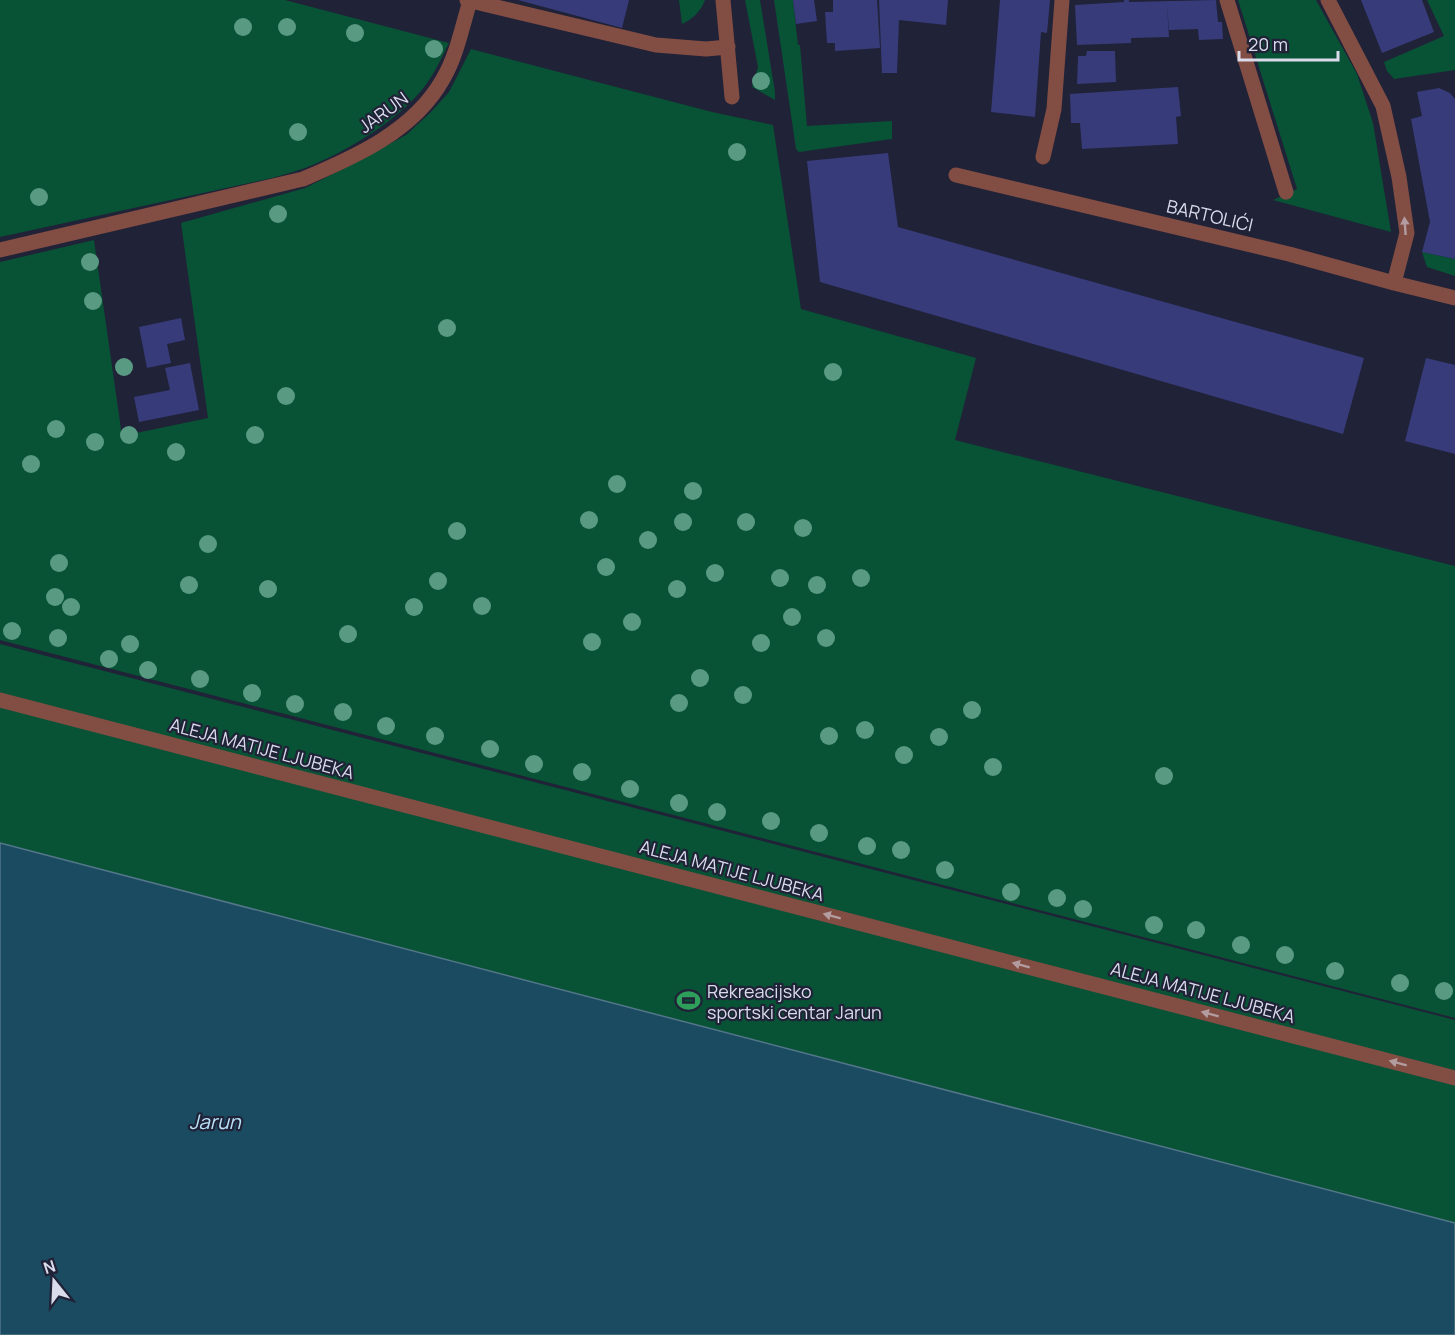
<svg xmlns="http://www.w3.org/2000/svg" width="1455" height="1335" font-family="Manrope,sans-serif">
	<style>
		.green { fill: #085235 }
		.water { fill: #1b4b61; stroke: #54768a; stroke-width: 1.5 }
		.building { fill: #373b7a }
		.lines { fill: none; stroke-linecap: round; stroke-linejoin: round }
		.minor { stroke: #824d43; stroke-width: 15 }
		.tree { fill: #599a83 }
		.oneway { fill: #b29c9f }
		.labels { text-anchor: middle; dominant-baseline: central; stroke-width: 4.5; stroke-linejoin: round; paint-order: stroke }
		.street-label { font-size: 18px; fill: #dadceb; stroke: #202237 }
		.poi-label { font-size: 18px; fill: #dadceb; stroke: #202237; text-anchor: start }
		.water-label { font-size: 20px; font-style: italic; fill: #b9e3fa; stroke: #202237 }
	</style>
	<rect width="100%" height="100%" fill="#202237"/>
	<path class="green" d="M0,0H285L449,43C441,59 433,77 421,91C396,121 352,148 315,164C301,170 286,174 272,178L0,237Z
		M679,0H705C701,11 693,19 682,24Z
		M745,0H760L775,92V100L752,87L758,67Z
		M774,0H793L798,45H800L807,126L892,121V139L799,152L796,149Z
		M1238,0H1316L1357,74L1373,123L1391,232L1273,200L1297,189Z
		M1427,0H1455V70L1394,79L1387,71L1384,62L1444,36Z
		M471,49L712,112L773,125L801,309L976,358L955,440L1455,566V1018L0,640V262L94,240L122,436L208,418L181,223L305,188L347,167L406,135L431,112L449,92Z
		M1422,252L1455,259V276L1427,267Z
		M0,644L1455,1020V1335H0Z"/>
	<path class="water" d="M0,843L1455,1223V1335H0Z"/>
	<path class="building" d="M518,0H629L622,28Z
		M793,0H814L817,21L796,24Z
		M833,0H877L880,48L835,51V43H827L825,12H833Z
		M879,0H948L946,25L899,20L897,73H882Z
		M1000,0H1050L1047,33L1041,32L1035,117L991,112Z
		M1124,0H1129V2L1216,0L1218,22H1222L1223,39L1199,40L1198,29L1169,30L1167,5L1169,37L1131,38V43L1077,45L1075,5L1124,2Z
		M1361,0H1422L1434,32L1382,53Z
		M1087,51H1115L1116,82L1077,84L1078,56H1086Z
		M1178,87L1181,116L1176,117L1178,144L1082,149L1080,123H1071L1070,94Z
		M1439,88L1450,93L1455,99V259L1422,252L1430,222L1411,119L1422,116L1417,92Z
		M888,153L898,227L1364,358L1343,434L820,282L807,161Z
		M181,318L185,340L167,344L171,363L147,368L139,327Z
		M1426,358L1455,365V454L1405,441Z
		M190,363L199,410L139,422L134,397L170,390L165,368Z"/>
	<g class="lines">
		<path class="minor" d="M467,0L656,45L706,49L728,47
			M723,0L732,97
			M1227,0L1286,192
			M1328,0L1383,106L1399,177L1407,233L1394,283
			M1043,157L1054,109L1062,0
			M956,175L1289,254L1394,283L1455,298
			M0,250L303,179C355,157 414,131 443,79C457,55 462,27 470,1
			M0,700L1455,1078"/>
	</g>
	<g class="tree">
		<circle cx="243" cy="27" r="9"/>
		<circle cx="287" cy="27" r="9"/>
		<circle cx="355" cy="33" r="9"/>
		<circle cx="434" cy="49" r="9"/>
		<circle cx="761" cy="81" r="9"/>
		<circle cx="298" cy="132" r="9"/>
		<circle cx="737" cy="152" r="9"/>
		<circle cx="39" cy="197" r="9"/>
		<circle cx="278" cy="214" r="9"/>
		<circle cx="90" cy="262" r="9"/>
		<circle cx="93" cy="301" r="9"/>
		<circle cx="447" cy="328" r="9"/>
		<circle cx="124" cy="367" r="9"/>
		<circle cx="833" cy="372" r="9"/>
		<circle cx="286" cy="396" r="9"/>
		<circle cx="56" cy="429" r="9"/>
		<circle cx="129" cy="435" r="9"/>
		<circle cx="255" cy="435" r="9"/>
		<circle cx="95" cy="442" r="9"/>
		<circle cx="176" cy="452" r="9"/>
		<circle cx="31" cy="464" r="9"/>
		<circle cx="617" cy="484" r="9"/>
		<circle cx="693" cy="491" r="9"/>
		<circle cx="589" cy="520" r="9"/>
		<circle cx="683" cy="522" r="9"/>
		<circle cx="746" cy="522" r="9"/>
		<circle cx="803" cy="528" r="9"/>
		<circle cx="457" cy="531" r="9"/>
		<circle cx="648" cy="540" r="9"/>
		<circle cx="208" cy="544" r="9"/>
		<circle cx="59" cy="563" r="9"/>
		<circle cx="606" cy="567" r="9"/>
		<circle cx="715" cy="573" r="9"/>
		<circle cx="780" cy="578" r="9"/>
		<circle cx="861" cy="578" r="9"/>
		<circle cx="438" cy="581" r="9"/>
		<circle cx="189" cy="585" r="9"/>
		<circle cx="817" cy="585" r="9"/>
		<circle cx="268" cy="589" r="9"/>
		<circle cx="677" cy="589" r="9"/>
		<circle cx="55" cy="597" r="9"/>
		<circle cx="482" cy="606" r="9"/>
		<circle cx="71" cy="607" r="9"/>
		<circle cx="414" cy="607" r="9"/>
		<circle cx="792" cy="617" r="9"/>
		<circle cx="632" cy="622" r="9"/>
		<circle cx="12" cy="631" r="9"/>
		<circle cx="348" cy="634" r="9"/>
		<circle cx="58" cy="638" r="9"/>
		<circle cx="826" cy="638" r="9"/>
		<circle cx="592" cy="642" r="9"/>
		<circle cx="761" cy="643" r="9"/>
		<circle cx="130" cy="644" r="9"/>
		<circle cx="109" cy="659" r="9"/>
		<circle cx="148" cy="670" r="9"/>
		<circle cx="700" cy="678" r="9"/>
		<circle cx="200" cy="679" r="9"/>
		<circle cx="252" cy="693" r="9"/>
		<circle cx="743" cy="695" r="9"/>
		<circle cx="679" cy="703" r="9"/>
		<circle cx="295" cy="704" r="9"/>
		<circle cx="972" cy="710" r="9"/>
		<circle cx="343" cy="712" r="9"/>
		<circle cx="386" cy="726" r="9"/>
		<circle cx="865" cy="730" r="9"/>
		<circle cx="435" cy="736" r="9"/>
		<circle cx="829" cy="736" r="9"/>
		<circle cx="939" cy="737" r="9"/>
		<circle cx="490" cy="749" r="9"/>
		<circle cx="904" cy="755" r="9"/>
		<circle cx="534" cy="764" r="9"/>
		<circle cx="993" cy="767" r="9"/>
		<circle cx="582" cy="772" r="9"/>
		<circle cx="1164" cy="776" r="9"/>
		<circle cx="630" cy="789" r="9"/>
		<circle cx="679" cy="803" r="9"/>
		<circle cx="717" cy="812" r="9"/>
		<circle cx="771" cy="821" r="9"/>
		<circle cx="819" cy="833" r="9"/>
		<circle cx="867" cy="846" r="9"/>
		<circle cx="901" cy="850" r="9"/>
		<circle cx="945" cy="870" r="9"/>
		<circle cx="1011" cy="892" r="9"/>
		<circle cx="1057" cy="898" r="9"/>
		<circle cx="1083" cy="909" r="9"/>
		<circle cx="1154" cy="925" r="9"/>
		<circle cx="1196" cy="930" r="9"/>
		<circle cx="1241" cy="945" r="9"/>
		<circle cx="1285" cy="955" r="9"/>
		<circle cx="1335" cy="971" r="9"/>
		<circle cx="1400" cy="983" r="9"/>
		<circle cx="1444" cy="991" r="9"/>
	</g>
	<defs><path id="oneway-solid" d="M-6-.8H1V-3.2L6.5 0L1 3.2V.8H-6Z" transform="scale(1.5)"/></defs>
	<g class="oneway">
		<use href="#oneway-solid" transform="translate(1405 226) rotate(-94)"/>
		<use href="#oneway-solid" transform="translate(832 916) rotate(-165)"/>
		<use href="#oneway-solid" transform="translate(1021 965) rotate(-165)"/>
		<use href="#oneway-solid" transform="translate(1210 1014) rotate(-165)"/>
		<use href="#oneway-solid" transform="translate(1398 1063) rotate(-165)"/>
	</g>
	<defs>
		<symbol id="stadium-bare" viewBox="-9 -9 18 18"><path d="M0-5a6.5 5 0 1 0 0 10a6.5 5 0 1 0 0-10ZM-3.5-1.8h7v3.6h-7Z" fill="#2e9e5b" stroke="#202237" stroke-width="2.5" paint-order="stroke"/></symbol>
	</defs>
	<g fill-rule="evenodd">
		<use href="#stadium-bare" x="672" y="984" width="33" height="33"/>
	</g>
	<g class="labels">
		<g class="street-label">
			<text transform="translate(383 112) rotate(-36)">JARUN</text>
			<text transform="translate(1210 215) rotate(13)">BARTOLIĆI</text>
			<text transform="translate(262 748) rotate(15)">ALEJA MATIJE LJUBEKA</text>
			<text transform="translate(732 870) rotate(15)">ALEJA MATIJE LJUBEKA</text>
			<text transform="translate(1203 992) rotate(15)">ALEJA MATIJE LJUBEKA</text>
		</g>
		<g class="poi-label">
			<text x="707" y="991">Rekreacijsko<tspan x="707" dy="21">sportski centar Jarun</tspan></text>
		</g>
		<g class="water-label">
			<text x="215" y="1121">Jarun</text>
		</g>
	</g>
	<g transform="translate(54 1281) rotate(342)" stroke="#202237" stroke-width="4.5" paint-order="stroke">
	<path d="M0-4.5L10 22L0 15L-10 22Z" fill="#dadceb"/>
	<text y="-9" font-size="16" font-weight="bold" text-anchor="middle" fill="#dadceb">N</text>
	</g>
	<path d="M1239 51v9h99v-9" fill="none" stroke="#dadceb" stroke-width="3"/>
	<text x="1248" y="51" font-size="18" fill="#dadceb" stroke="#202237" stroke-width="4.5" paint-order="stroke">20 m</text>
</svg>
